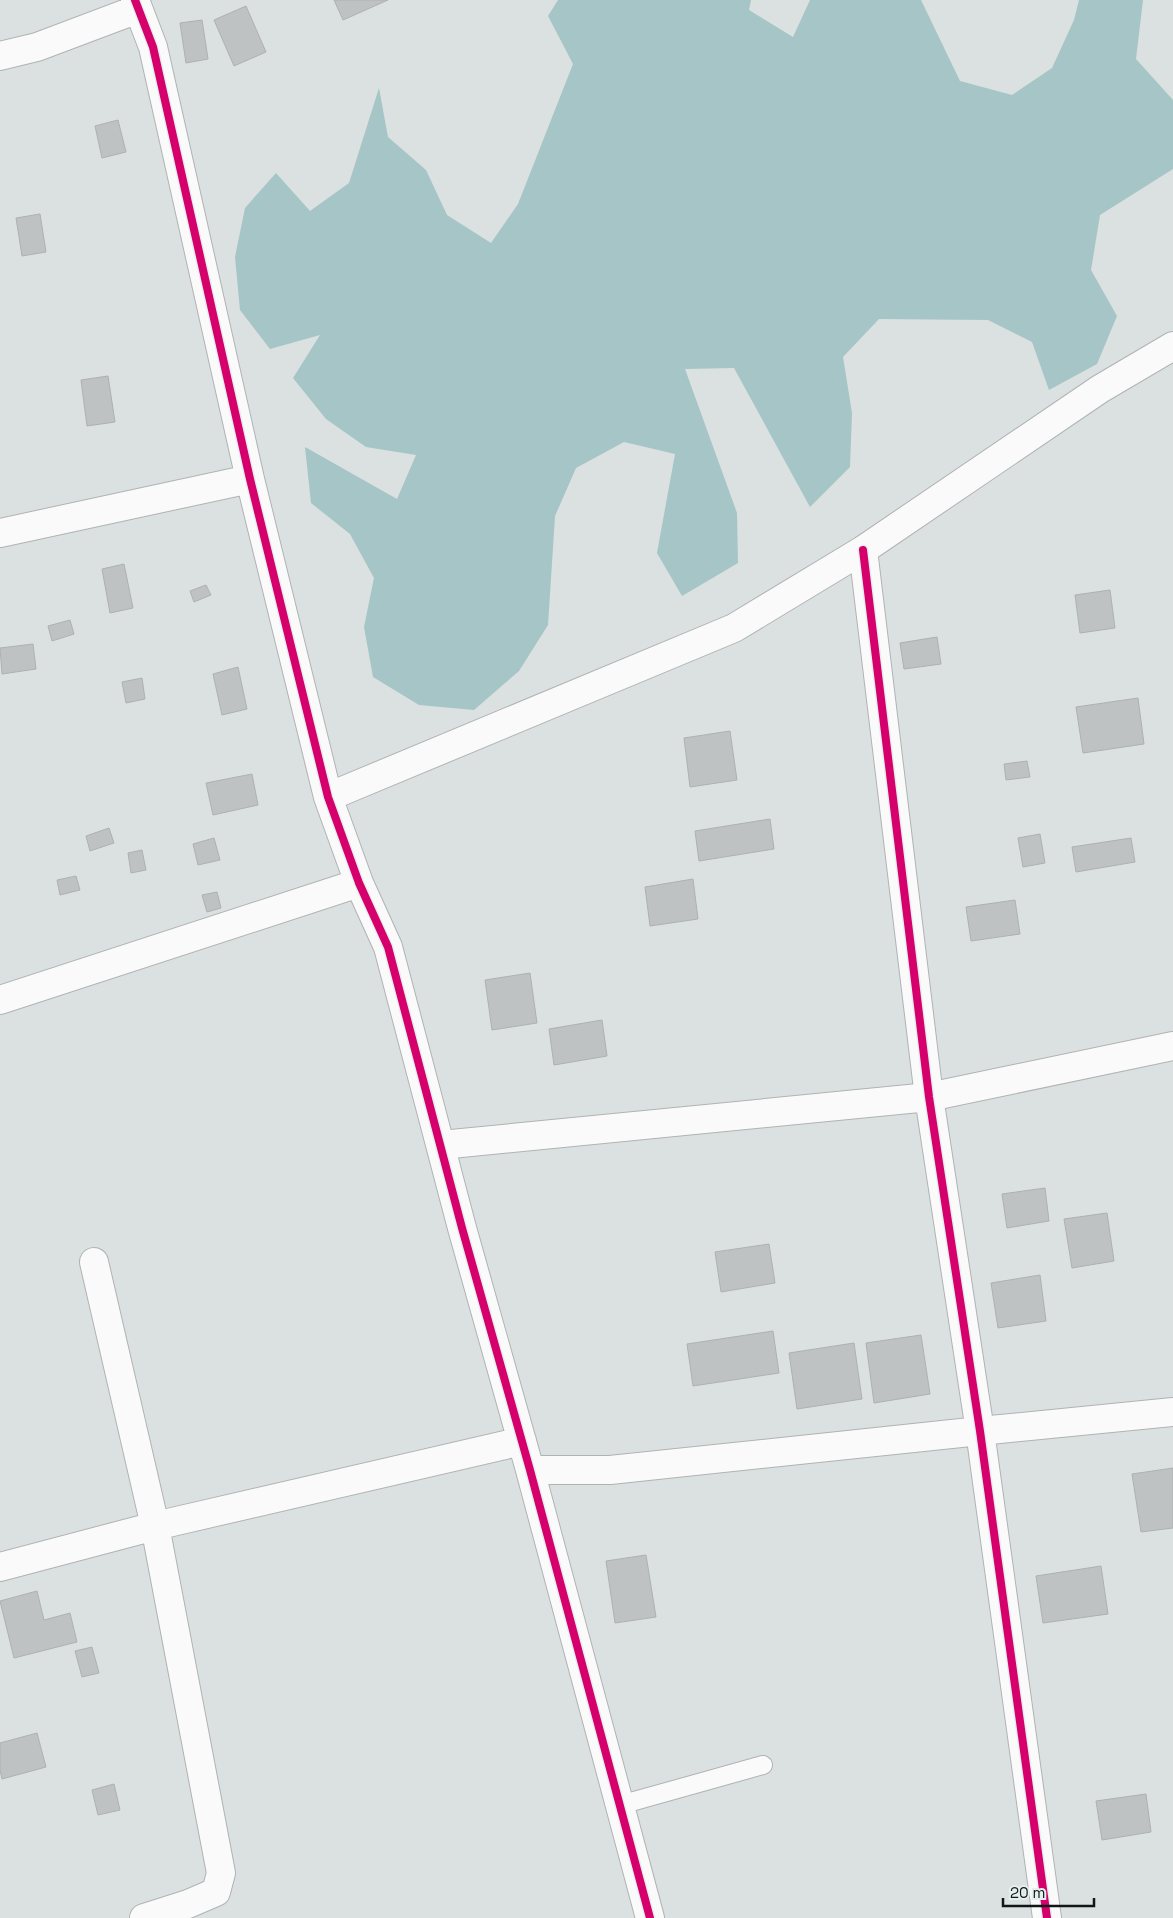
<svg xmlns="http://www.w3.org/2000/svg" width="1173" height="1918" font-family="'Space Grotesk',sans-serif">
	<style>
		.forest { fill: #a6c5c6 }
		.building { fill: #bec2c2; stroke: #aeb1b1 }
		.lines { fill: none; stroke-linecap: round; stroke-linejoin: round }
		.service-casing { stroke: #b0b3b3; stroke-width: 20 }
		.minor-casing { stroke: #b0b3b3; stroke-width: 30 }
		.service { stroke: #fafafa; stroke-width: 18 }
		.minor { stroke: #fafafa; stroke-width: 28 }
		.cycleway-casing { stroke: #e6efef; stroke-width: 11 }
		.cycleway { stroke: #d6006c; stroke-width: 8 }
	</style>
	<rect width="100%" height="100%" fill="#dbe0e0"/>
	<path class="forest" d="M558,0H751L749,10L793,37L810,0H921L960,81L1012,95L1052,68L1074,20L1079,0H1143L1136,59L1173,100V169L1100,215L1091,270L1117,316L1097,364L1049,390L1032,342L988,320L879,319L843,357L852,413L850,467L810,507L734,368L685,369L737,513L738,563L682,596L657,553L675,454L624,442L576,468L555,516L548,625L519,671L474,710L419,705L373,677L364,627L374,578L350,534L311,503L305,447L397,499L416,455L366,447L326,419L293,378L320,335L270,349L240,310L235,257L245,208L276,173L310,211L349,183L379,88L388,137L426,170L447,215L491,243L518,204L573,64L548,16Z"/>
	<path class="building" d="M334,0H388L343,20Z
		M246,6L266,52L234,66L214,20Z
		M202,20L208,59L186,63L180,23Z
		M118,120L126,152L102,158L95,126Z
		M40,214L46,252L22,256L16,218Z
		M108,376L115,422L87,426L81,380Z
		M124,564L133,608L110,613L102,569Z
		M206,585L211,595L194,602L190,591Z
		M1110,590L1115,628L1080,633L1075,595Z
		M70,620L74,634L52,641L48,626Z
		M937,637L941,664L904,669L900,643Z
		M33,644L36,669L2,674L0,648Z
		M238,667L247,709L222,715L213,674Z
		M142,678L145,699L126,703L122,682Z
		M1138,698L1144,744L1083,753L1076,707Z
		M730,731L737,780L690,787L684,738Z
		M1027,761L1030,777L1006,780L1004,764Z
		M252,774L258,805L213,815L206,783Z
		M770,819L774,849L699,861L695,831Z
		M109,828L114,843L90,851L86,836Z
		M1040,834L1045,863L1023,867L1018,838Z
		M214,838L220,860L198,865L193,844Z
		M1131,838L1135,862L1076,872L1072,847Z
		M142,850L146,870L131,873L128,853Z
		M76,876L80,890L60,895L57,880Z
		M693,879L698,919L650,926L645,887Z
		M217,892L221,908L207,912L202,895Z
		M1015,900L1020,934L971,941L966,907Z
		M530,973L537,1023L492,1030L485,980Z
		M602,1020L607,1056L554,1065L549,1029Z
		M1045,1188L1049,1221L1007,1228L1002,1194Z
		M1107,1213L1114,1261L1072,1268L1064,1219Z
		M769,1244L775,1283L721,1292L715,1252Z
		M1040,1275L1046,1321L998,1328L991,1283Z
		M773,1331L779,1373L693,1386L687,1344Z
		M921,1335L930,1394L874,1403L866,1343Z
		M854,1343L862,1399L797,1409L789,1353Z
		M1173,1468V1528L1141,1532L1132,1474Z
		M646,1555L656,1617L615,1623L606,1561Z
		M1101,1566L1108,1614L1043,1623L1036,1576Z
		M37,1591L44,1620L70,1613L77,1642L14,1658L0,1601Z
		M92,1647L99,1673L82,1677L75,1651Z
		M37,1733L46,1767L2,1779L0,1770V1743Z
		M114,1784L120,1810L98,1815L92,1790Z
		M1146,1794L1151,1832L1102,1840L1096,1801Z"/>
	<g class="lines">
		<defs>
			<path id="service" d="M620,1805L763,1765"/>
			<path id="minor" d="M135,0L153,47L250,479L328,797L359,883L388,947L462,1228L530,1470L650,1918
				M0,56L37,47L138,9
				M0,533L250,479
				M863,550L929,1097L980,1431L1047,1918
				M328,797L734,628L863,550L1100,389L1173,346
				M0,1000L359,883
				M441,1145L929,1097L1173,1046
				M94,1262L155,1526L221,1873L216,1892L188,1904L144,1918
				M530,1470H610L980,1431L1173,1412
				M0,1567L155,1526L522,1441"/>
		</defs>
		<use href="#service" class="service-casing"/>
		<use href="#minor" class="minor-casing"/>
		<use href="#service" class="service"/>
		<use href="#minor" class="minor"/>
		<defs>
			<path id="cycleway" d="M135,0L153,47L250,479L328,797L359,883L388,947L462,1228L530,1470L650,1918
				M863,550L929,1097L980,1431L1047,1918"/>
		</defs>
		<use href="#cycleway" class="cycleway-casing"/>
		<use href="#cycleway" class="cycleway"/>
	</g>
	<path d="M1003 1898v8h91v-8" fill="none" stroke="#131616" stroke-width="2.5"/>
	<text x="1010" y="1898" font-size="15" fill="#131616" stroke="#e6efef" stroke-width="4" paint-order="stroke">20 m</text>
</svg>
